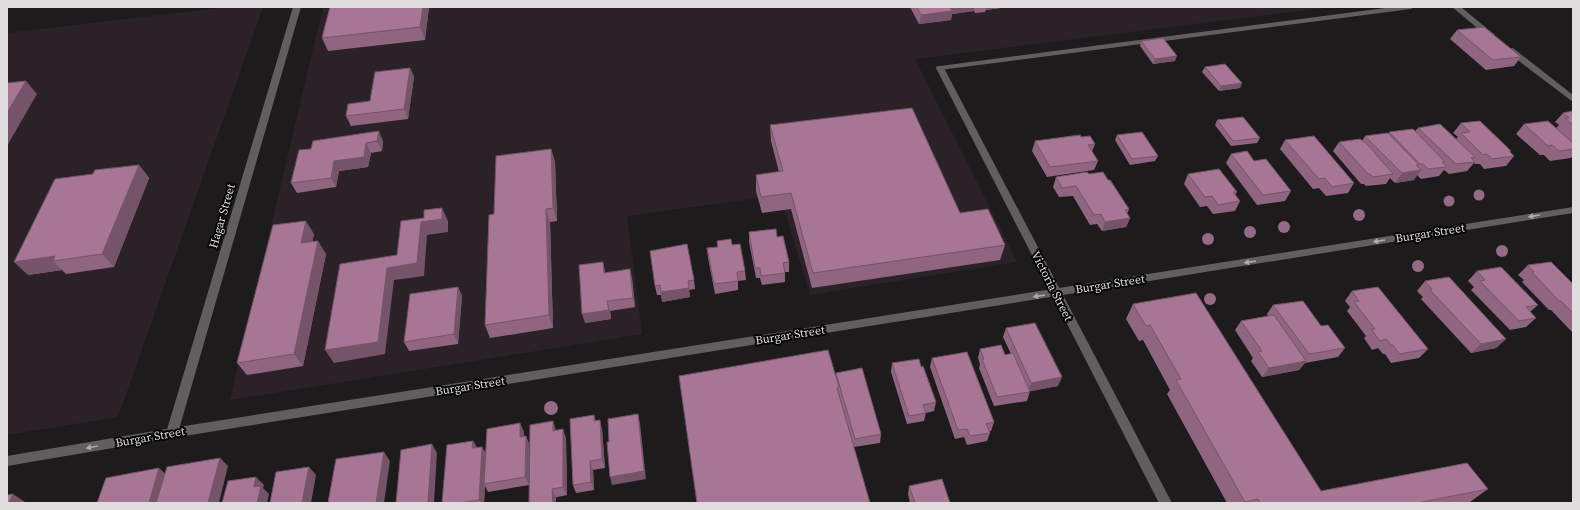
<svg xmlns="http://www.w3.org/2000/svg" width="1580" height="510" font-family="'Source Serif 4',serif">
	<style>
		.built { fill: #2b2228 }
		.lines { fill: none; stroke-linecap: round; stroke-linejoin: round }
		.service { fill: #605e5f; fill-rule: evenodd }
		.minor { fill: #605e5f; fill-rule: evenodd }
		.tertiary { fill: #605e5f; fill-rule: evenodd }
		.tree { fill: #946a85 }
		.wall { fill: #906580 }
		.shaded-wall { fill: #755368 }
		.building { fill: #a77695; stroke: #755368 }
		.oneway { fill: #acaaab }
		.labels { text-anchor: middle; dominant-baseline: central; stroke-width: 4; stroke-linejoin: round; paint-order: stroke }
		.street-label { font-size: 12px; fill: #dfddde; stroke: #070607 }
	</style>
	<rect width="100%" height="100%" fill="#1e1b1d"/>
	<path class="built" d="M228,7H263L118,417L7,435V33Z
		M323,7H1330L915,59L1017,262L810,295L780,195L627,216L642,334L230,400Z"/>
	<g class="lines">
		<path class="service" d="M1393,7H1415L1411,9L940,70L936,68L940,66Z
			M1452,7H1461L1495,35L1494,37H1488Z
			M1507,48H1513L1573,95V102L1507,52Z"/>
		<path class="minor" d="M293,7H301L178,433L176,437L172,438L168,437L166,433Z
			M937,66H940L944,68L1172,503H1159L936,68Z"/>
		<path class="tertiary" d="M1573,207V213L172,438L7,466V456L172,428Z"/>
	</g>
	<g class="tree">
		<circle cx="1479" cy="195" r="5.5"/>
		<circle cx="1449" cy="201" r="5.5"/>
		<circle cx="1359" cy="215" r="6"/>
		<circle cx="1284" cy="227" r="6"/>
		<circle cx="1250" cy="232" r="6"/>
		<circle cx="1208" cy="239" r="6"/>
		<circle cx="1502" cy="251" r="6"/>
		<circle cx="1418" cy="266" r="6"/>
		<circle cx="1210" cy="299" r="6"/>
		<circle cx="551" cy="408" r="7"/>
	</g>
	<path class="wall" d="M330,7H429L425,40L328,51L322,38Z
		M910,7H1008L986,10L985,12L975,13L974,11L952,14L951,20L919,24Z
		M1457,30L1521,57L1514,66L1486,70L1450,39Z
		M1141,41L1175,61L1153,64L1140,46Z
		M1205,67L1242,83L1240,88L1219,91L1202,72Z
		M410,68L414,77L408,119L351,126L346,116L370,101Z
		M1573,111V156L1571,158L1550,161L1544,155H1540L1516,134L1524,124L1556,128L1559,125L1555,122L1563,113Z
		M1217,120L1260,138L1257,143L1231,146L1215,125Z
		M1461,123L1511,151L1510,153L1514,156L1506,166L1484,169L1480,164H1475L1474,163L1467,171L1449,174L1444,170L1439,176L1421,179L1417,175L1414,180L1395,183L1390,178L1386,184L1366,186L1364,184H1361L1333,151L1339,142L1362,141L1365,136L1388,134L1389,132L1415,131L1418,128L1456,139L1458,137L1453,133Z
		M770,125L960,213L1005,245L1000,260L812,288L791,209L762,213L756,191V175L779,172L771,141Z
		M1117,135L1158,156L1155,161L1130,165L1115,140Z
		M1081,137L1095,144L1092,152L1098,161L1094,170L1047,177L1032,151L1035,141Z
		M1285,140L1354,183L1348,193L1326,196L1319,188L1313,189L1280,149Z
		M383,141L382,151L371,153L368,167L339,171L336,187L297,193L291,183L299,150Z
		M551,149L555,162L557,221L550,222L553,328L490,338L485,325L494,214Z
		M1231,154L1254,161L1291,191L1285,201L1257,205L1226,163Z
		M139,165L149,178L114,267L66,274L62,270L28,275L93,174Z
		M1089,174L1129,209L1127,214L1130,218L1126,227L1102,231L1097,224L1090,225L1073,196L1059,197L1053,187L1056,177Z
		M1188,174L1237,192L1235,195L1240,201L1235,211L1213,214L1207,206L1200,207L1184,184Z
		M749,232L777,237L789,262V272H785V282L762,285L760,278H756L749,242Z
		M314,234L312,242L326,254L303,366L247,375L237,363Z
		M717,241L732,245L745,271L746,280L738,281V290L715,294L708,258L707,248L717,247Z
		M1528,265L1573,284V333L1551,310H1549L1522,282L1524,280L1518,275Z
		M1477,271L1538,305L1530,312L1536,318L1526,327L1510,330L1471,290L1474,287L1468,281Z
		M606,273L632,278L635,307L610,311L611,319L585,323Z
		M694,280L695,289L689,290L690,297L662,302L661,295H657L655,286Z
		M1425,281L1506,339L1496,348L1471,353L1421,299L1423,297L1417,291Z
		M458,287L462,296L458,344L409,351L404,342Z
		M1352,291L1428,349L1419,358L1391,363L1385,354H1383L1378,348L1372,350L1364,338L1366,336L1347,311L1350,307L1345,301Z
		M1133,304L1321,491L1488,489L1470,502L1466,503H1227L1167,394L1170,390L1143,340L1139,341L1126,319Z
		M1273,305L1321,326L1345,348L1338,357L1305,363L1299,370L1262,377L1251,361L1253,358L1235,330L1241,321L1268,316L1267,314Z
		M1006,328L1058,386L1030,391L1027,401L994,406L979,368L980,364L978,358L980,349L1005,355L1011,354L1003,337Z
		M932,358L994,422L991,431H989L990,433L987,441L967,445L964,437L955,439L930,367Z
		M892,363L936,402L934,411L926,413L924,421L907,424L891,372Z
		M836,373L881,434L880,443L854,447L697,503L836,377Z
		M594,415L596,421L602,429L605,468L593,470L594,490L576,493L573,485Z
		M557,430L566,438L567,495L529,503Z
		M524,432V436H526L529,444V485L488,492L485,486L484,503H442L473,441L477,448L482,447L485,453Z
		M909,486L950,503H910L908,494Z"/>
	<path class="shaded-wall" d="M423,7H429L425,40L420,27Z
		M948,7H974V11L952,14L951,20L919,24L921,15Z
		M986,7H1008L986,10Z
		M1177,56L1175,61L1153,64L1155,59Z
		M410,68L414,77L408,119L404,109Z
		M26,81L37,94L7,146V113Z
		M1242,83L1240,88L1219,91L1221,86Z
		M379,131L383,141L382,151L377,141Z
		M366,143L371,153L368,167L339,171L336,187L331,178L334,161Z
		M551,149L555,162L557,221L553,208Z
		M139,165L149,178L114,267L102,254Z
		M1421,170L1414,180L1395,183L1402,173Z
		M442,208L448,221V232L427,235L424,276L394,280L385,354L334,363L325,350L387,268L417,263L421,222Z
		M546,209L550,222L553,328L549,315Z
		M1130,218L1126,227L1102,231L1105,222Z
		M306,221L314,234L309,256L301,243Z
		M318,241L326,254L303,366L294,354Z
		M55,256L53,261L62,270L28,275L14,262Z
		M603,262L605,271L606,282L604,273Z
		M630,269L632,278L635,307L633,298Z
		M458,287L462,296L458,344L454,334Z
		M689,288L690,297L662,302L661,292Z
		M607,301L610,311L611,319L585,323L582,314Z
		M1506,339L1496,348L1471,353L1481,344Z
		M1306,361L1299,370L1262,377L1269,368Z
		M1062,377L1058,386L1027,392L1031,383Z
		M638,414L640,423L646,479L612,485L610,477Z
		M600,420L602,429L605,468L602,459Z
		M553,421L556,430L557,439L553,431Z
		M520,423L524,432V445L520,437Z
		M563,429L566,438L567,495L563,487Z
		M526,436L529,444V485L525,477Z
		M473,441L478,449L472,448Z
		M432,444L437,453L434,503H428Z
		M482,447L487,455L484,484L485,486L484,503H481L479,500Z
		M384,452L390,461L384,503H376Z
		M220,458L228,466L219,503H208Z
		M590,461L593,470L594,490L591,482Z
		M309,467L316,475L311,503H302Z
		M159,468L169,477L161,503H149Z
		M256,477L264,485L263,488L269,494L267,503H257L254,487Z
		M552,489L556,497V503H553Z
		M13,494L25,502L24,503H9Z"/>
	<path class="building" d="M330,7H423L420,27L322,38Z
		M917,7H950L952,11L921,15Z
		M1484,27L1521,57L1493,60L1457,30Z
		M1163,38L1177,56L1155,59L1141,41Z
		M1225,64L1242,83L1221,86L1205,67Z
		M410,68L404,109L346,116L348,104L370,101L375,72Z
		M26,81L7,113V83Z
		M912,108L960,213L988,209L1005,245L813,273L791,193L761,197L756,175L783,171L770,125Z
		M1573,111V125L1565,118H1569L1563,113Z
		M1243,117L1260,138L1233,141L1217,120Z
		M1480,121L1511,151H1509L1514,156L1492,159L1487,154L1483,155L1461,133L1470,132L1461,123Z
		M1548,121L1573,143V149L1559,151L1552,145L1548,146L1524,124Z
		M1440,124L1475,157L1471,158L1475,162L1456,164L1418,128Z
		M1413,129L1445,162H1442L1447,167L1428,169L1423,164H1420L1389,132Z
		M379,131L377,141L366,143L364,157L334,161L331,178L291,183L299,150L311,149L313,141Z
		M1142,132L1158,156L1132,159L1117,135Z
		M1388,133L1419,165H1416L1421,170L1402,173L1365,136Z
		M1080,135L1081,137L1090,136L1095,144L1088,145L1098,161L1050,167L1035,141Z
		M1314,136L1354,183L1332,187L1325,178L1319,179L1285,140Z
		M1360,139L1367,144L1393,174L1373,177L1370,174H1368L1339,142Z
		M551,149L553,208L546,209L549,315L485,325L489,215L494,214L496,156Z
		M1247,151L1254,161L1266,159L1291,191L1263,195L1231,154Z
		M139,165L102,254L53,261L55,256L14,262L55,179L93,174L95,170Z
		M1219,169L1237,192H1233L1240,201L1218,205L1212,196L1205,197L1188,174Z
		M1087,172L1089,174L1103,172L1108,180H1110L1129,209L1125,210L1130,218L1105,222L1101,214L1094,215L1076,186L1062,188L1056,177Z
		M442,208V219L421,222L417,263L387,268L378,342L325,350L340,264L397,255L401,221L424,218V210Z
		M306,221L301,243L318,241L294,354L237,363L273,225Z
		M776,229L777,237L783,236L789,262L783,263L785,273L761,276L760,268H755L749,232Z
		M731,239L732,245L740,244L745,271L737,272L738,281L714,284L707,248L718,247L717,241Z
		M687,244L694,280L688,281L689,288L661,292L660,285L655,286L650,251Z
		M603,262L604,273L630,269L633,298L607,301L609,310L582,314L579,265Z
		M1551,262L1573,284V313L1561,301H1559L1532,272H1534L1528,265Z
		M1501,267L1538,305L1526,307L1536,318L1519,321L1480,281L1485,280L1477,271Z
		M1449,277L1506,339L1481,344L1430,290L1432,289L1425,281Z
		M458,287L454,334L404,342L410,294Z
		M1378,287L1428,349L1399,354L1393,345H1391L1386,339L1380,341L1371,329H1375L1354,302L1359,301L1352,291Z
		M1196,293L1321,491L1467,463L1488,489L1417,503H1260L1258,499L1245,502L1176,380L1181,379L1150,325L1146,326L1133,304Z
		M1303,301L1321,326L1328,325L1345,348L1309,354L1273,305Z
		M1274,315L1306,361L1269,368L1258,352L1262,351L1241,321Z
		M1035,323L1062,377L1031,383L1006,328Z
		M1001,345L1005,355L1013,353L1030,392L997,397L982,359H984L980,349Z
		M828,350L839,387L837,388L870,503H697L679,376Z
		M967,352L994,422L986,424L990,433L970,436L967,429L958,430L932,358Z
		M919,359L921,367L923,366L936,402L923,405L926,413L909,416L892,363Z
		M862,368L881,434L855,439L836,373Z
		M638,414L644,471L610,477L607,442H609L608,419Z
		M594,415V421L600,420L602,459L590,461L591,482L573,485L570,419Z
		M553,421V431L563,429V487L552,489L553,503H529L530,425Z
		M520,423V437L526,436L525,477L484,484L487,429Z
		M473,441L472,448L482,447L479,500L459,503H442L447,445Z
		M432,444L428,503H396L401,450Z
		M384,452L376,503H328L336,459Z
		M220,458L208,503H156L167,467Z
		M309,467L302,503H270L276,472Z
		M159,468L149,503H97L106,478Z
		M256,477L254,487L261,486L257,503H222L228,481Z
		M942,479L950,503H915L909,486Z
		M13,494L9,503H7V495Z"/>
	<defs><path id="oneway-solid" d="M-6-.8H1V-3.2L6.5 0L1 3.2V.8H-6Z"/></defs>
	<g class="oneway">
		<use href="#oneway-solid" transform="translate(1534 216) rotate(171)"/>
		<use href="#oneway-solid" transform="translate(1379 241) rotate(171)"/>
		<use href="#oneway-solid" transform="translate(1250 262) rotate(171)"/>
		<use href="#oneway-solid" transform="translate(1039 296) rotate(171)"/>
		<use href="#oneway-solid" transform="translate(92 447) rotate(170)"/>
	</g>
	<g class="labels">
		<g class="street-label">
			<text transform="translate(222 216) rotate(-74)">Hagar Street</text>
			<text transform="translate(1430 233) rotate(-9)">Burgar Street</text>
			<text transform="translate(1110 284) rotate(-9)">Burgar Street</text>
			<text transform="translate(1052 286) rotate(63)">Victoria Street</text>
			<text transform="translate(790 335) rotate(-9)">Burgar Street</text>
			<text transform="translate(470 386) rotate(-9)">Burgar Street</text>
			<text transform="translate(150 437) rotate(-10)">Burgar Street</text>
		</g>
	</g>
	<rect width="1580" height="510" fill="none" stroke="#dfddde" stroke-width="16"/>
</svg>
